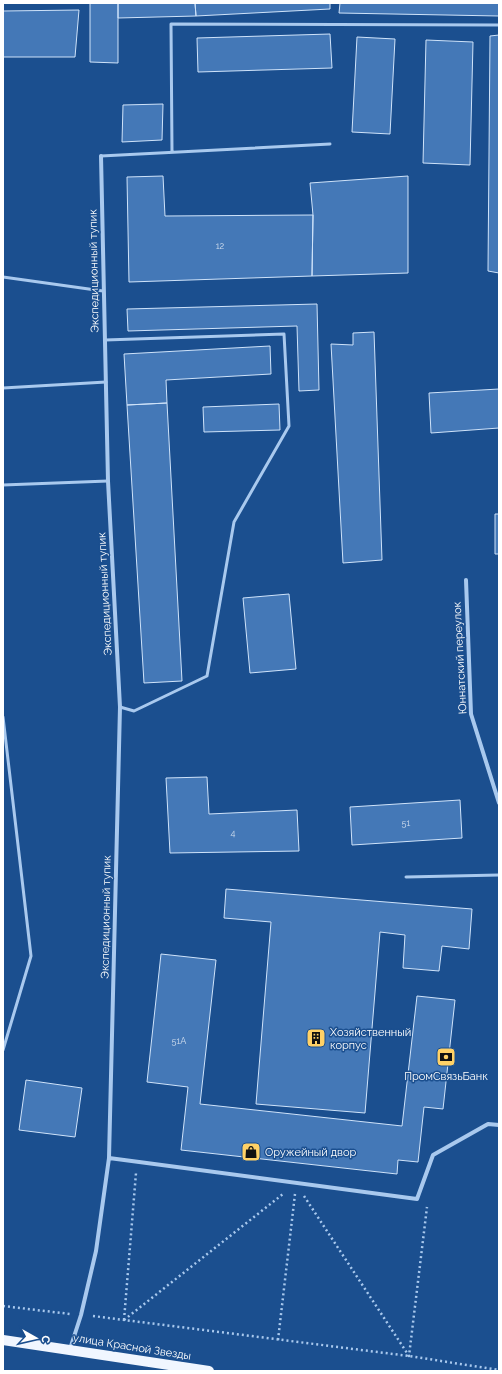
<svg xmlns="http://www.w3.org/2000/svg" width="502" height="1374" font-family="Raleway,sans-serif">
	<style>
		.building { fill: #4478b7; stroke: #cfe3fa }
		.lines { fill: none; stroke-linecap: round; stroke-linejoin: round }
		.path { stroke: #a9c9ee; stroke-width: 2.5; stroke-dasharray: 2 3; stroke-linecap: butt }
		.lane { stroke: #a9c9ee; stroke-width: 3 }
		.street { stroke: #a9c9ee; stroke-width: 4 }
		.primary { stroke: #f0f6ff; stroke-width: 10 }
		.labels { text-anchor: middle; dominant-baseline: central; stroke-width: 3; stroke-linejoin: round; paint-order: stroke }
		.number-label { font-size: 9px; fill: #d0dded }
		.street-label { font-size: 11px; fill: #fff; stroke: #1b4f8f }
		.poi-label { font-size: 11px; fill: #fff; stroke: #1b4f8f; text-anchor: start }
	</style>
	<rect width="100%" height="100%" fill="#1b4f8f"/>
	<path class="building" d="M90,3H118V63L90,62Z
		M118,3H195L196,16L118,18Z
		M195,3H330V9L196,16Z
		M340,3H499V16L339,13Z
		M79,10L75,57H3V11Z
		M330,34L332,68L198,72L197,38Z
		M499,35V273L488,271L490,36Z
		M357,37L395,39L390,134L352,132Z
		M426,40L473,42L470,165L423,163Z
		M163,104L162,140L122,142L123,105Z
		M163,176L165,216L313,215L312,276L129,282L127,177Z
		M408,176V273L312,276L313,215L310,183Z
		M317,304L319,390L299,391L297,326L128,331L127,309Z
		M374,332L382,560L343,563L331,344L353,345V333Z
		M270,346L271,374L166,380L167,403L127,405L124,354Z
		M499,389V428L431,433L429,393Z
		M167,403L182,681L144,683L127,405Z
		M279,404L280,430L204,432L203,407Z
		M495,514H499V554H495Z
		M289,594L296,669L250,673L243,598Z
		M207,777L209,814L297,810L299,851L170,853L166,778Z
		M460,800L462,838L352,845L350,807Z
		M226,889L472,909L469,949L442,946L439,971L403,968L405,935L380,932L365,1113L256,1104L271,922L224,918Z
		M161,954L216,960L200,1104L402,1126L417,996L455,1000L443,1109L424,1107L418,1162L398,1160L397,1174L181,1150L188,1087L147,1082Z
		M26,1080L82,1088L75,1137L19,1130Z"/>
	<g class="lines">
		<path class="path" d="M304,1196L409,1356L427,1207
			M3,1306L70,1314
			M93,1316L409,1356L499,1370
			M124,1320L283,1194
			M124,1320L136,1173
			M278,1340L295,1194"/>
		<path class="lane" d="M172,152L171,24L499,25
			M101,156L330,144
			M3,277L103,291
			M105,340L284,334L289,426L234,522L207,676L134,711L120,707
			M3,388L106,382
			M3,485L108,481
			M3,717L31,956L3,1050
			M406,877L499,875"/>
		<path class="street" d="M466,580L471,714L499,803
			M109,1158L417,1199L433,1155L488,1124L499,1125
			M70,1349L81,1315L96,1251L109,1158L120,707L108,481L101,156"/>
		<path class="primary" d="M3,1340L209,1371"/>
	</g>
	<defs>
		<symbol id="building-square" viewBox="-11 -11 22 22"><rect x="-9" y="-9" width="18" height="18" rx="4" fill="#ffd166" stroke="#1b4f8f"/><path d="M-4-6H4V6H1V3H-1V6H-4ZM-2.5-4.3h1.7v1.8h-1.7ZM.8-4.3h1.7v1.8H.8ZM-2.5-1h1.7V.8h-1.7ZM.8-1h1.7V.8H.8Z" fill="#111"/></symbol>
		<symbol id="bank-square" viewBox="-11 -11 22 22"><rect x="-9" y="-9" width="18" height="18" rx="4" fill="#ffd166" stroke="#1b4f8f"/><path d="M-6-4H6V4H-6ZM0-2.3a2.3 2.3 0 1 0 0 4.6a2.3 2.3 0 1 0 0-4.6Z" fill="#111"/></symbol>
		<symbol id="shop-square" viewBox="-11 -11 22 22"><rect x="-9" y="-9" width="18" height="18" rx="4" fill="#ffd166" stroke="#1b4f8f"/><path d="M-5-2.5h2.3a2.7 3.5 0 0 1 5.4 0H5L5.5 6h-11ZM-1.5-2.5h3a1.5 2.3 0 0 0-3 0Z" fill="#111"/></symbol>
	</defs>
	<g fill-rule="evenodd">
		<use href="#building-square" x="305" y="1027" width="22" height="22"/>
		<use href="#bank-square" x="435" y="1046" width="22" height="22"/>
		<use href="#shop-square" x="240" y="1141" width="22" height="22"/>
	</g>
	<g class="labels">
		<g class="number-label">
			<text x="220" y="246">12</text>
			<text x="406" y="823">51</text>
			<text x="233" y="833">4</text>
			<text x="179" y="1041">51А</text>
		</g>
		<g class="street-label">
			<text transform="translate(94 271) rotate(-91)">Экспедиционный тупик</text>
			<text transform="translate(105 594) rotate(-93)">Экспедиционный тупик</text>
			<text transform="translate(460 658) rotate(-93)">Юннатский переулок</text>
			<text transform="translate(106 917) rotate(-89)">Экспедиционный тупик</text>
			<text transform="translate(132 1347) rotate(9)">улица Красной Звезды</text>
		</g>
		<g class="poi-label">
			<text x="330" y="1032">Хозяйственный<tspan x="330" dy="13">корпус</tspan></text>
			<text x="446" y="1076" text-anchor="middle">ПромСвязьБанк</text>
			<text x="265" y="1152">Оружейный двор</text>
		</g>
	</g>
	<rect width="502" height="1374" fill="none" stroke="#ffffff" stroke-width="8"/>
	<g transform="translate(36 1338) rotate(98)" stroke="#1b4f8f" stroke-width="3" paint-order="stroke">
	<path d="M0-3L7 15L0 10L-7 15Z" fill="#ffffff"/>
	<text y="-6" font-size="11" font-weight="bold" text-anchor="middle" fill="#ffffff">С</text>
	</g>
</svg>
